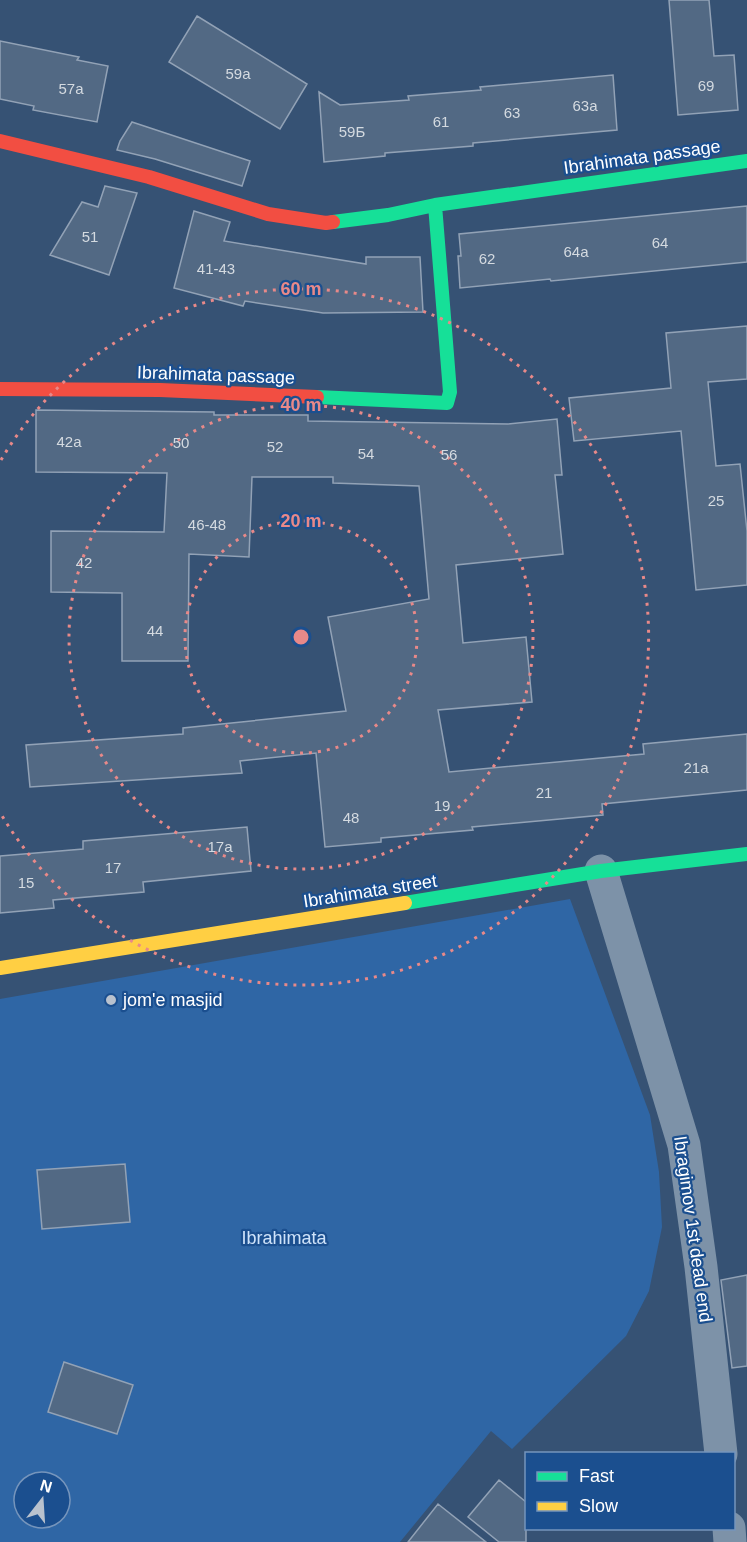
<svg xmlns="http://www.w3.org/2000/svg" width="747" height="1542" font-family="Arial,sans-serif">
	<style>
		.green { fill: #2f66a5; fill-rule: evenodd }
		.building { fill: #526984; stroke: #92a2b6; stroke-width: 1.5 }
		.lines { fill: none; stroke-linecap: round; stroke-linejoin: round }
		.street { stroke: #7d92a8; stroke-width: 33 }
		.fast { stroke: #16e098; stroke-width: 14 }
		.slow { stroke: #ffcf43; stroke-width: 14 }
		.jam { stroke: #f24e42; stroke-width: 14 }
		.ring { fill: none; stroke: #e88989; stroke-width: 3; stroke-dasharray: 3 6 }
		.poi-dot { fill: #b9c2ce; stroke: #1b4f8f; stroke-width: 2 }
		.labels { text-anchor: middle; dominant-baseline: central; stroke-width: 4.5; stroke-linejoin: round; paint-order: stroke }
		.number-label { font-size: 15px; fill: #d4dae0 }
		.street-label { font-size: 18px; fill: #fff; stroke: #1b4f8f }
		.poi-label { font-size: 18px; fill: #fff; stroke: #1b4f8f; text-anchor: start }
		.park-label { font-size: 18px; fill: #cfe3fa; stroke: #1b4f8f }
		.centre { fill: #e88989; stroke: #1b4f8f; stroke-width: 3 }
		.ring-label { font-size: 18px; text-anchor: middle; font-weight: bold; fill: #e88989; stroke: #1b4f8f; stroke-width: 4.5; stroke-linejoin: round; paint-order: stroke }
	</style>
	<rect width="100%" height="100%" fill="#365274"/>
	<path class="green" d="M570,899L650,1115L659,1172L662,1227L649,1291L626,1336L512,1449L491,1431L400,1542H0V999ZM24,1482H60V1518H24Z"/>
	<path class="building" d="M669,0H709L714,56L734,55L738,110L678,115Z
		M197,16L307,84L280,129L169,62Z
		M0,41L79,57L77,60L108,66L97,122L33,110L34,106L0,99Z
		M613,75L617,130L473,143V146L385,153V156L324,162L319,92L340,105L409,100L408,96L481,90L480,87Z
		M132,122L250,161L242,186L155,159L117,150L120,141Z
		M105,186L137,193L109,275L50,255L82,202L98,207Z
		M747,206V262L551,281L550,279L460,288L458,256H461L459,234Z
		M194,211L230,222L224,241L366,264V257H420L423,312L323,313L245,301L243,306L174,288Z
		M747,326V379L708,382L716,466L740,464L747,531V585L696,590L681,431L574,441L569,398L671,388L666,333Z
		M36,410L214,412V415H308V421L508,424L557,419L562,475H555L563,554L456,565L463,643L526,637L532,702L438,710L449,772L644,754L643,744L747,734V790L602,804L603,815L472,827L473,830L381,838V842L325,847L316,753L240,761L242,773L30,787L26,745L183,734V728L346,711L328,617L429,599L419,486L333,483V477H252L249,557L189,554L188,661H122V593L51,592V531L164,532L167,473L36,472Z
		M247,827L251,871L143,882L144,892L53,900L54,908L0,913V856L83,849V841Z
		M125,1164L130,1222L42,1229L37,1170Z
		M747,1275V1366L732,1368L721,1280Z
		M64,1362L133,1385L117,1434L48,1412Z
		M499,1480L526,1502V1542H499L468,1517Z
		M438,1504L486,1542H408Z"/>
	<g class="lines">
		<path class="street" d="M601,871L684,1145L701,1267L721,1454
			M729,1528L730,1542"/>
		<path class="fast" d="M333,222L388,215L435,205L747,161
			M317,397L447,403L450,392L435,205
			M405,903L601,871L747,854"/>
		<path class="slow" d="M0,968L405,903"/>
		<path class="jam" d="M0,141L149,177L268,214L326,223L333,222
			M0,389L160,390L317,397"/>
	</g>
	<g class="ring">
		<circle cx="301" cy="637" r="116"/>
		<circle cx="301" cy="637" r="232"/>
		<path d="M1 460A348 348 0 1 1 1 814"/>
	</g>
	<circle class="poi-dot" cx="111" cy="1000" r="6"/>
	<g class="labels">
		<g class="number-label">
			<text x="238" y="73">59а</text>
			<text x="706" y="85">69</text>
			<text x="71" y="88">57a</text>
			<text x="585" y="105">63a</text>
			<text x="512" y="112">63</text>
			<text x="441" y="121">61</text>
			<text x="352" y="131">59Б</text>
			<text x="90" y="236">51</text>
			<text x="660" y="242">64</text>
			<text x="576" y="251">64a</text>
			<text x="487" y="258">62</text>
			<text x="216" y="268">41-43</text>
			<text x="69" y="441">42a</text>
			<text x="181" y="442">50</text>
			<text x="275" y="446">52</text>
			<text x="366" y="453">54</text>
			<text x="449" y="454">56</text>
			<text x="716" y="500">25</text>
			<text x="207" y="524">46-48</text>
			<text x="84" y="562">42</text>
			<text x="155" y="630">44</text>
			<text x="696" y="767">21a</text>
			<text x="544" y="792">21</text>
			<text x="442" y="805">19</text>
			<text x="351" y="817">48</text>
			<text x="220" y="846">17a</text>
			<text x="113" y="867">17</text>
			<text x="26" y="882">15</text>
		</g>
		<g class="street-label">
			<text transform="translate(642 157) rotate(-8)">Ibrahimаta passage</text>
			<text transform="translate(216 375) rotate(2)">Ibrahimаta passage</text>
			<text transform="translate(370 891) rotate(-9)">Ibrahimаta street</text>
			<text transform="translate(693 1229) rotate(82)">Ibragimov 1st dead end</text>
		</g>
		<g class="poi-label">
			<text x="123" y="1000">jom'e masjid</text>
		</g>
		<g class="park-label">
			<text x="284" y="1238">Ibrahimаta</text>
		</g>
	</g>
	<circle cx="301" cy="637" r="9" class="centre"/>
	<g class="ring-label">
		<text x="301" y="295">60 m</text>
		<text x="301" y="411">40 m</text>
		<text x="301" y="527">20 m</text>
	</g>
	<rect x="525" y="1452" width="210" height="78" fill="#1b4f8f" stroke="#7695bc" stroke-width="1.5"/>
	<rect x="537" y="1472" width="30" height="9" fill="#16e098" stroke="#7695bc" stroke-width="1.5"/>
	<text x="579" y="1482" font-size="18" fill="#ffffff">Fast</text>
	<rect x="537" y="1502" width="30" height="9" fill="#ffcf43" stroke="#7695bc" stroke-width="1.5"/>
	<text x="579" y="1512" font-size="18" fill="#ffffff">Slow</text>
	<g transform="translate(42 1500) rotate(17)"><circle r="28" fill="#1b4f8f" stroke="#7695bc" stroke-width="1.5"/>
	<path d="M0-4.5L10 22L0 15L-10 22Z" fill="#b9c2ce"/>
	<text y="-9" font-size="16" font-weight="bold" text-anchor="middle" fill="#ffffff">N</text>
	</g>
</svg>
